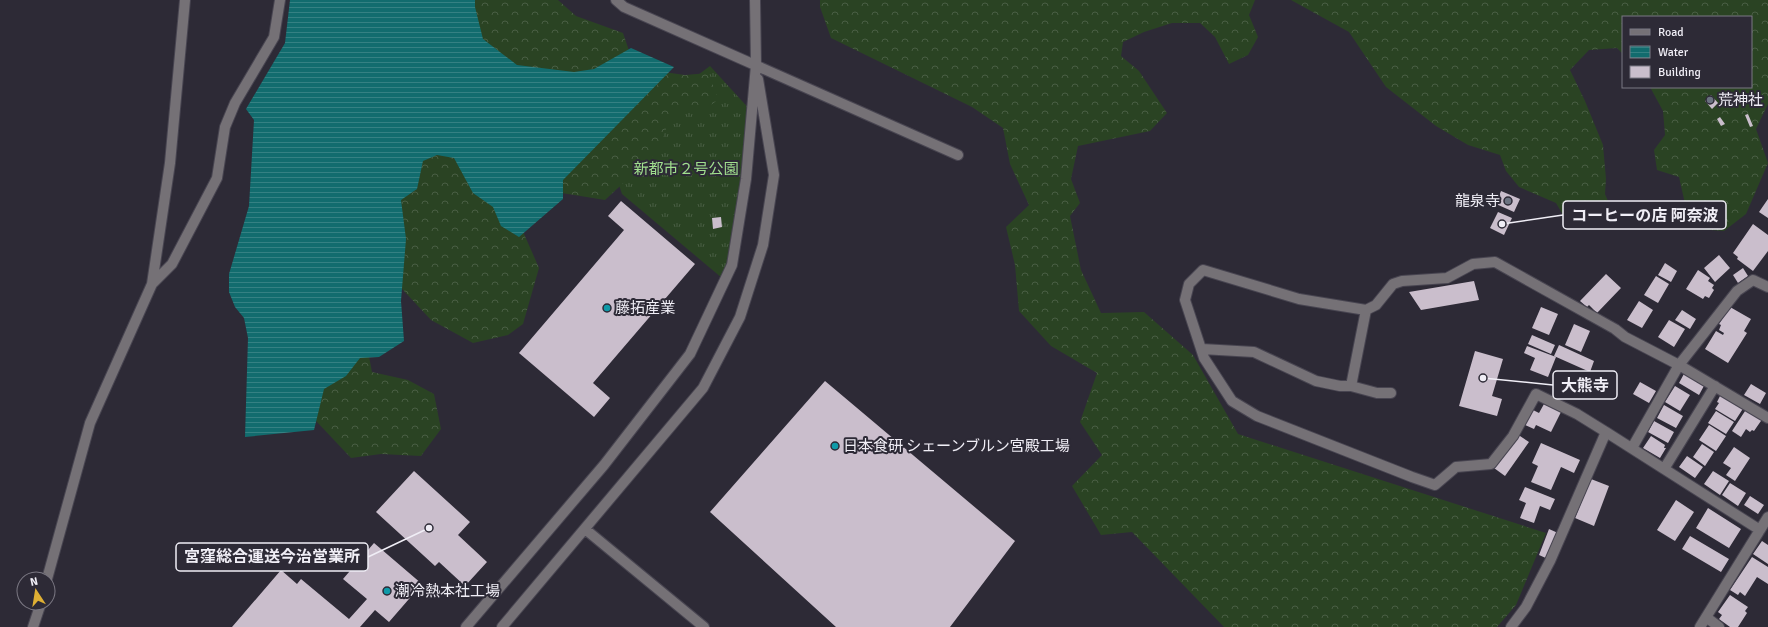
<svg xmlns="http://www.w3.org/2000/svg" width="1768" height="627" font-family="Signika,'Noto Sans JP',sans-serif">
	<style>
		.grass { fill: url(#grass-tufts) }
		.forest { fill: url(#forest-crowns) }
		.water { fill: url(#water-rules) }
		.building { fill: #cabecc }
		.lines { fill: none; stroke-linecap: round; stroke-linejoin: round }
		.minor-casing { stroke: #484551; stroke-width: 12 }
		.minor { stroke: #757176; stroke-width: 10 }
		.worship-dot { fill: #6b7280; stroke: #2d2a36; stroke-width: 1.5 }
		.culture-dot { fill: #0f9aa8; stroke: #2d2a36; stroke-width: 1.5 }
		.labels { text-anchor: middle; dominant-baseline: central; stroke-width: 4; stroke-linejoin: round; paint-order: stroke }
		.poi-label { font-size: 15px; fill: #f0eef6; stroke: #2d2a36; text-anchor: start }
		.park-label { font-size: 15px; fill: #a0df8e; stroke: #2d2a36 }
		.leader { fill: none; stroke: #f0eef6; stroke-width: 1.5 }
		.callout-dot { fill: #f0eef6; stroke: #2d2a36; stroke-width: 1.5 }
		.callout { fill: #2d2a36; stroke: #f0eef6; stroke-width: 1.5 }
		.callout-label { font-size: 16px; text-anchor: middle; font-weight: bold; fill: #f0eef6 }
	</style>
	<defs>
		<pattern id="grass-tufts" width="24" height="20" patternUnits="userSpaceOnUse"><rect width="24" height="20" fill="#2a4323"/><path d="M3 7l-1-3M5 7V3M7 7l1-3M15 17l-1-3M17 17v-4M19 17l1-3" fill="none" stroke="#495e44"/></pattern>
		<pattern id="forest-crowns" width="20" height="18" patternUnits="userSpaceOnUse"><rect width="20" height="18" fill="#2a4323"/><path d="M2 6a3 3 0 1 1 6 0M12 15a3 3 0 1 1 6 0" fill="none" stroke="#495e44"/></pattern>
		<pattern id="water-rules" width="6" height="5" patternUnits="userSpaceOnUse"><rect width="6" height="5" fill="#126c6e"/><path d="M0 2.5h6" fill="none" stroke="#358183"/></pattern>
	</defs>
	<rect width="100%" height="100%" fill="#2d2a36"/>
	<path class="grass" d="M710,66L753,113L734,250L722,278L622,194L613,167L683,86Z"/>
	<path class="forest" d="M454,0H558L576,16L623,33L635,68L685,75L709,73L718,100L708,107H675L657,152L605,200L537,189L514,211L539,268L523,324L508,335L473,343L431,320L389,275L366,341L372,372L408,380L434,394L441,429L421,456L381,454L351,458L300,404L459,49Z
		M820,0H1255L1249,15L1258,37L1248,55L1229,64L1215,37L1200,23H1172L1144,32L1123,42L1121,56L1139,71L1167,113L1150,131L1078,146L1071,179L1080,203L1070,216L1081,270L1101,313L1144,312L1193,355L1238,434L1546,533L1516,605L1497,627H1224L1132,532L1101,535L1072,486L1102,455L1080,422L1097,373L1051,346L1019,311L1015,265L1006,227L1029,205L1010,164L1003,128L972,107L831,38L820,7Z
		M1291,0H1768V104L1756,129L1768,163L1746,214L1724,231L1698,229L1688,217L1679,177L1657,170L1654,150L1665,135L1663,111L1650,87H1751V17H1623V54L1617,48L1589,50L1570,70L1585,101L1603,145L1606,179L1605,194L1608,201L1619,207L1616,221L1606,230L1585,224L1563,215L1556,203L1519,187L1506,171L1500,155L1468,145L1436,126L1386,87L1349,32Z"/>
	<path class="water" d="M290,0H475V7L483,39L517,65L574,72L594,69L631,48L674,67L563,180V199L519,237L501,226L493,207L473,193L454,158L437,155L423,161L417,189L401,200L406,239L401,301L404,341L379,357L360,358L346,376L324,389L314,430L245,437L248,338L244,318L235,307L229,292V274L249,206L254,120L246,109L285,43Z"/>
	<path class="building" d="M1711,95L1718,103L1712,109L1705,101Z
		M1748,114L1753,126L1750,127L1745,115Z
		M1720,117L1725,124L1721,126L1717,119Z
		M1501,191L1520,199L1514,212L1496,204Z
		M1768,199V218L1759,212Z
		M621,201L695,264L593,383L610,398L594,417L519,353L624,230L608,216Z
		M1498,212L1512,218L1504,235L1490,228Z
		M721,217L722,227L713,229L712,218Z
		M1753,224L1768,235V251L1753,271L1737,259L1738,257L1733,253Z
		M1719,255L1730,268L1715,282L1704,268Z
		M1665,263L1677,271L1671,282L1658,275Z
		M1743,268L1748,276L1738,283L1733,275Z
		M1698,270L1710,278L1708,281L1714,285L1712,288L1714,290L1709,298L1705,296L1703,299L1686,289Z
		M1606,274L1621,288L1597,313L1589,305L1587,307L1580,301Z
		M1656,276L1669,284L1658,303L1644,295Z
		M1474,281L1479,300L1421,310L1409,292Z
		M1639,301L1653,310L1642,328L1627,320Z
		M1541,307L1558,314L1549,335L1532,328Z
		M1730,307L1751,319L1744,331L1747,333L1728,363L1705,349L1716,331L1723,335L1724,333L1719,330L1721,325L1719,324Z
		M1682,310L1696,319L1690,329L1675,320Z
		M1669,320L1685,329L1674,347L1658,337Z
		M1574,324L1590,331L1581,352L1565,345Z
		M1532,335L1555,345L1551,354L1528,344Z
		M1559,345L1594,361L1590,372L1554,356Z
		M1527,346L1556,357L1548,377L1530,370L1535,358L1524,353Z
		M1475,351L1503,359L1492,396L1502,399L1497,416L1459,406Z
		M1685,372L1705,384L1699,395L1679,383Z
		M825,381L1015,541L950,627H836L710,512Z
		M1640,382L1656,391L1649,403L1633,394Z
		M1751,384L1766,393L1760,404L1744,395Z
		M1675,386L1690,395L1680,411L1665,402Z
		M1721,394L1744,407L1735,421L1715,409L1719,403L1717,402Z
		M1544,404L1561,412L1551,432L1536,425L1534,429L1523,424L1531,409L1539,413Z
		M1664,405L1683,416L1676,428L1657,418Z
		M1747,408L1763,418L1754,431L1752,430L1750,432L1746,429L1741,437L1732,431Z
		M1716,411L1734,422L1726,434L1708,423Z
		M1654,421L1674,432L1668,443L1648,432Z
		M1709,425L1726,436L1716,451L1699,440Z
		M1517,434L1529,442L1505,476L1494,468Z
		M1651,436L1665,445L1664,448H1666L1660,458L1643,448Z
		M1541,443L1580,460L1574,473L1561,467L1551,490L1531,482L1538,466L1532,463Z
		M1702,444L1714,452L1705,466L1693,457Z
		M1734,447L1750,458L1735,481L1726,475L1731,468L1723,463Z
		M1687,456L1703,467L1695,478L1679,467Z
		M414,471L470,522L458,535L487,562L465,586L439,562L435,566L376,512Z
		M1713,471L1729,481L1720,495L1704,484Z
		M1591,479L1609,486L1594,526L1575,518Z
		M1730,483L1746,493L1738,506L1722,495Z
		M1525,487L1555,499L1550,510L1540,506L1534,523L1520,518L1526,503L1519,500Z
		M1750,496L1764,505L1758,514L1744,505Z
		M1676,500L1694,512L1675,541L1657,530Z
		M1708,508L1741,529L1729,548L1696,528Z
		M1549,529L1558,533L1548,559L1539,555Z
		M1690,536L1729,559L1721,572L1682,549Z
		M1762,541L1768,545V564L1753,554Z
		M374,543L422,584L389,622L375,610L360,627H232L281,570L297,584L301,579L349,619L367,599L343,579Z
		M1752,557L1768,567V584L1757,577L1745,596L1740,592L1738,595L1730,590Z
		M1730,595L1748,607L1745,611L1747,613L1738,627H1730L1719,619L1722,615L1718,612Z"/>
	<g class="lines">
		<defs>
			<path id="minor" d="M616,0L624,7L958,155
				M152,284L172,264L217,178L225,127L235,103L274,37L280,0
				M1202,349L1254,352L1316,381L1340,386H1351L1377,393H1391
				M1351,386L1366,310
				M1606,432L1577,414L1536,394L1513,436L1491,464L1456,467L1435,485L1412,477L1257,416L1232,401L1204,358L1185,300L1189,284L1203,270L1299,299L1366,310L1376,305L1393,284L1402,281L1447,278L1473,264L1495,262L1615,329L1625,337L1679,365L1768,418
				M1632,448L1679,365L1737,291L1753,280L1768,287
				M1664,469L1715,386
				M585,529L704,627
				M47,579L90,423L152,284L170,163L185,0
				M1706,617L1719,627
				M33,627L41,603
				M466,627L604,465L690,354L732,265L746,179L756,65L755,0
				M502,627L703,388L740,317L763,245L774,175L758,79
				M1511,627L1526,607L1550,561L1606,432L1760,530
				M1700,627L1768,517"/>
		</defs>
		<use href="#minor" class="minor-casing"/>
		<use href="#minor" class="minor"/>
	</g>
	<g class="worship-dot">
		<circle cx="1710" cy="100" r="4"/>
		<circle cx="1508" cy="201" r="4"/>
	</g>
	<g class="culture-dot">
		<circle cx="607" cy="308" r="4"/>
		<circle cx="835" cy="446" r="4"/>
		<circle cx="387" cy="591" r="4"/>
	</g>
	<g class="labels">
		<g class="poi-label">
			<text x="1718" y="100">荒神社</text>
			<text x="1500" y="201" text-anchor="end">龍泉寺</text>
			<text x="615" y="308">藤拓産業</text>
			<text x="843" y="446">日本食研 シェーンブルン宮殿工場</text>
			<text x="395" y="591">潮冷熱本社工場</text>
		</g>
		<g class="park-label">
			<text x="686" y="169">新都市２号公園</text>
		</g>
	</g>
	<path class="leader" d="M1502 224L1563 215M1483 378L1553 385M429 528L368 557"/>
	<g class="callout-dot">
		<circle cx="1502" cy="224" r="4"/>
		<circle cx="1483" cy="378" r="4"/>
		<circle cx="429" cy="528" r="4"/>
	</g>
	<g class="callout">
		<rect x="1563" y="201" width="163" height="28" rx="4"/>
		<rect x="1553" y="371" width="64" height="28" rx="4"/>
		<rect x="176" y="543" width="192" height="28" rx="4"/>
	</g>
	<g class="callout-label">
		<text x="1645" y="221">コーヒーの店 阿奈波</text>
		<text x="1585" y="391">大熊寺</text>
		<text x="272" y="562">宮窪総合運送今治営業所</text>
	</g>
	<rect x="1622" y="16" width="130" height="72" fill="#2d2a36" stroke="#7b7883"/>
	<rect x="1630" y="29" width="20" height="6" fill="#757176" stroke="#7b7883"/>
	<text x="1658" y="36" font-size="12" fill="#f0eef6">Road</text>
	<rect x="1630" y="46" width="20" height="12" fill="url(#water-rules)" stroke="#7b7883"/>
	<text x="1658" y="56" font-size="12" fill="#f0eef6">Water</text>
	<rect x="1630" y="66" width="20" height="12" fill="#cabecc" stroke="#7b7883"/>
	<text x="1658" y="76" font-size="12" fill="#f0eef6">Building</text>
	<g transform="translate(36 591) rotate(348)"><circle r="19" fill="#2d2a36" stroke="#7b7883"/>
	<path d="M0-3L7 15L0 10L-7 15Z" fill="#dfb034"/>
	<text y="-6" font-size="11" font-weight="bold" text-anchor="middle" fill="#f0eef6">N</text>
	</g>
</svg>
